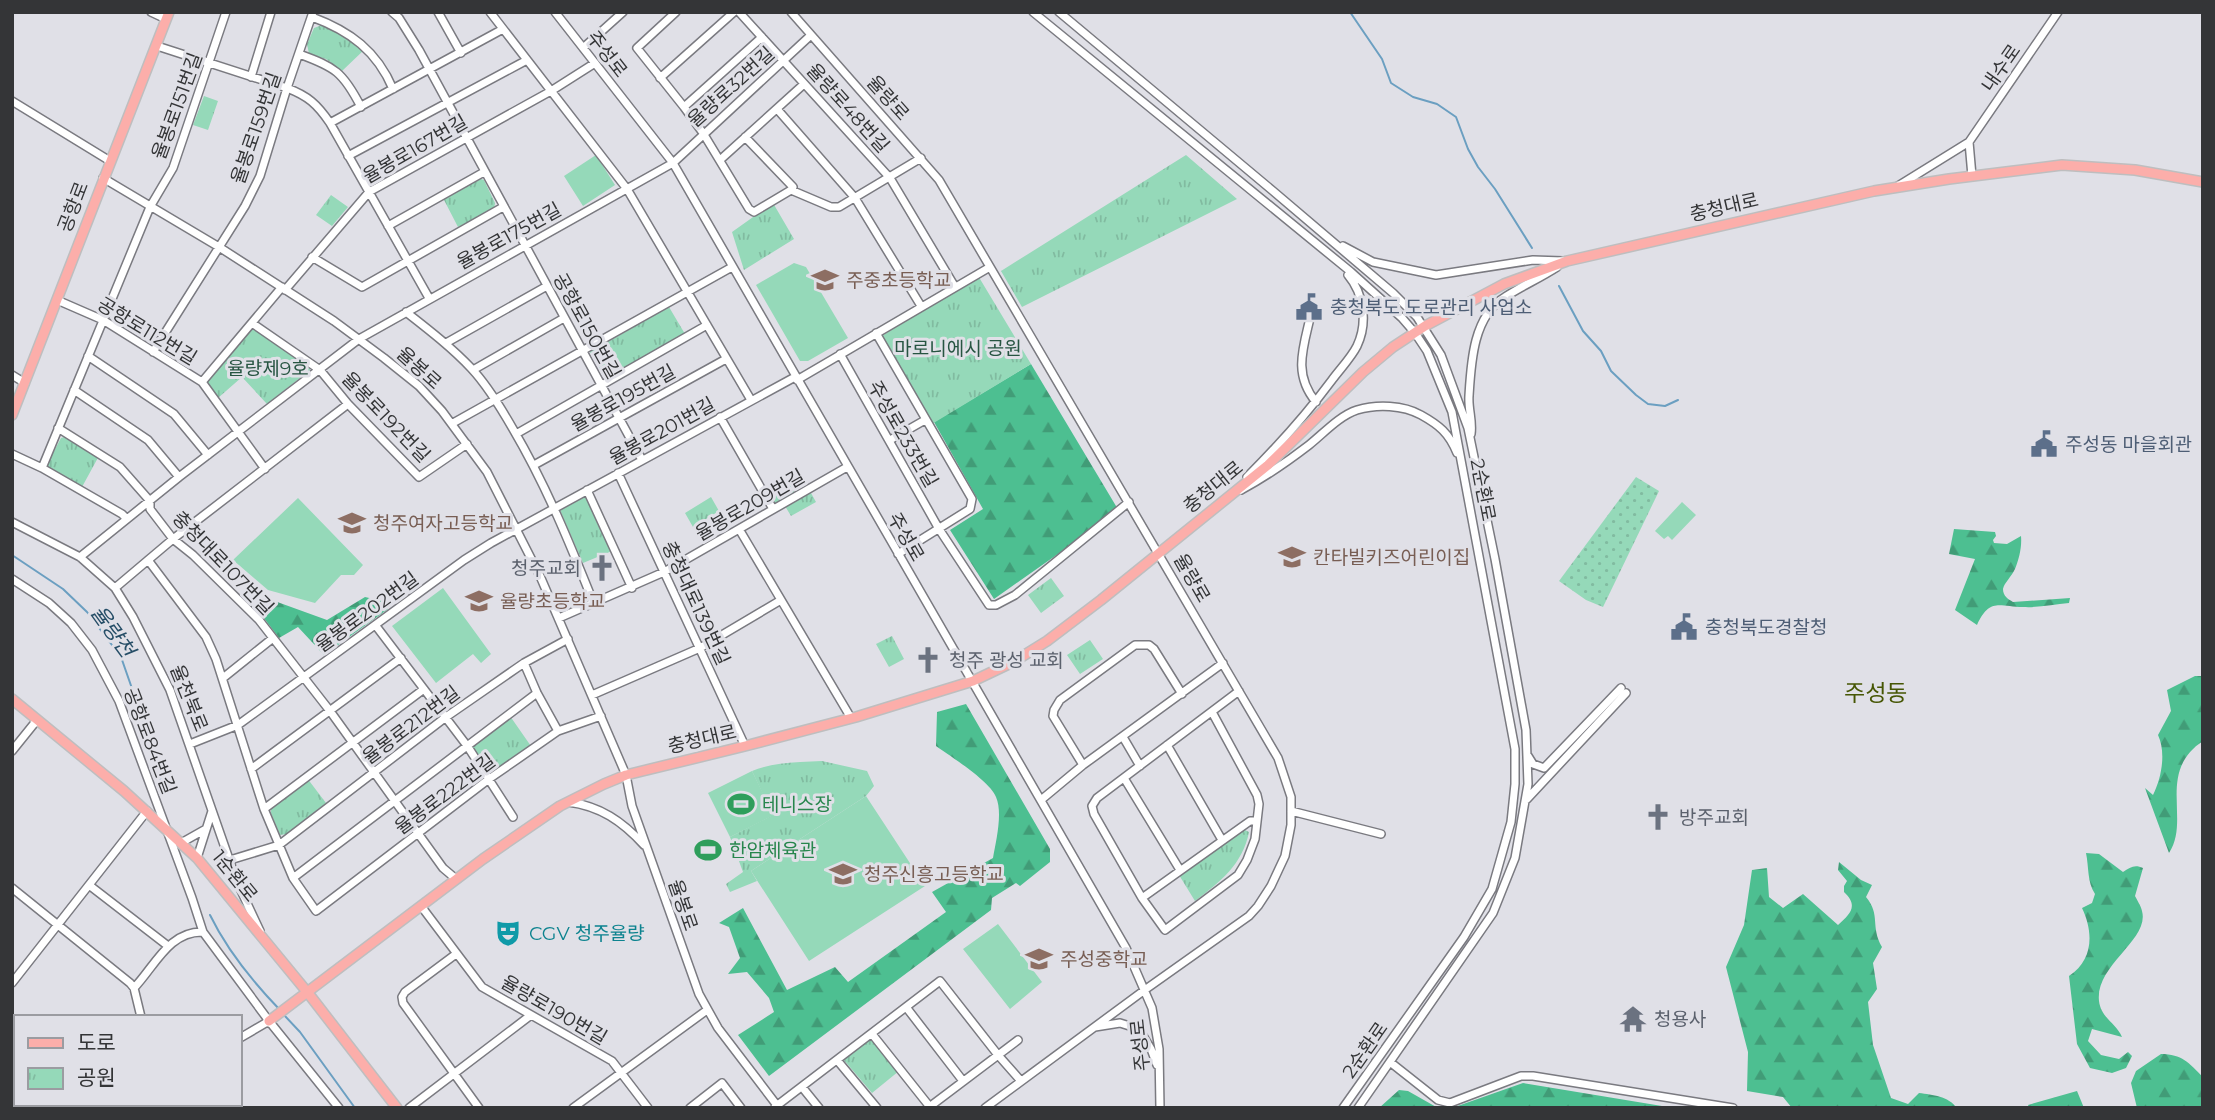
<svg xmlns="http://www.w3.org/2000/svg" width="2215" height="1120" font-family="Montserrat,'Noto Sans KR',sans-serif">
	<style>
		.grass { fill: url(#grass-dots) }
		.forest { fill: url(#forest-firs) }
		.park { fill: url(#park-tufts) }
		.pitch { fill: #95d9b9 }
		.lines { fill: none; stroke-linecap: round; stroke-linejoin: round }
		.stream { stroke: #6b9fc1; stroke-width: 2 }
		.minor-casing { stroke: #7a7a80; stroke-width: 10 }
		.major-casing { stroke: #bebebf; stroke-width: 12 }
		.minor { stroke: #fff; stroke-width: 7 }
		.major { stroke: #fcaeaa; stroke-width: 9 }
		.labels { text-anchor: middle; dominant-baseline: central; stroke-width: 6; stroke-linejoin: round; paint-order: stroke }
		.street-label { font-size: 19px; fill: #343537; stroke: #e0e0e7 }
		.education-label { font-size: 19px; fill: #785e54; stroke: #e0e0e7; text-anchor: start }
		.service-label { font-size: 19px; fill: #4e5e75; stroke: #e0e0e7; text-anchor: start }
		.park-label { font-size: 19px; fill: #275542; stroke: #e0e0e7 }
		.worship-label { font-size: 19px; fill: #5b616d; stroke: #e0e0e7; text-anchor: start }
		.leisure-label { font-size: 19px; fill: #27864d; stroke: #e0e0e7; text-anchor: start }
		.culture-label { font-size: 19px; fill: #0d838f; stroke: #e0e0e7; text-anchor: start }
		.water-label { font-size: 21px; font-style: italic; fill: #264e67; stroke: #e0e0e7 }
		.quarter-label { font-size: 23px; fill: #465604; stroke: #e0e0e7 }
	</style>
	<defs>
		<pattern id="grass-dots" width="8" height="8" patternUnits="userSpaceOnUse" patternTransform="scale(1.75)"><rect width="8" height="8" fill="#95d9b9"/><path d="M2 2h.1M6 6h.1" fill="none" stroke="#81bba0" stroke-width="1.8" stroke-linecap="round"/></pattern>
		<pattern id="forest-firs" width="22" height="20" patternUnits="userSpaceOnUse" patternTransform="scale(1.75)"><rect width="22" height="20" fill="#4dbf91"/><path d="M5 1l3.5 6h-7zM16 11l3.5 6h-7z" fill="#419c77"/></pattern>
		<pattern id="park-tufts" width="24" height="20" patternUnits="userSpaceOnUse" patternTransform="scale(1.75)"><rect width="24" height="20" fill="#95d9b9"/><path d="M3 7l-1-3M5 7V3M7 7l1-3M15 17l-1-3M17 17v-4M19 17l1-3" fill="none" stroke="#81bba0"/></pattern>
	</defs>
	<rect width="100%" height="100%" fill="#e0e0e7"/>
	<path class="grass" d="M1636,477L1659,491L1603,607L1586,600L1559,581Z"/>
	<path class="forest" d="M1031,364L1119,511L994,599L950,530L983,509L934,422Z
		M1954,529L1995,532L1996,536L1993,540L1994,543L2007,544L2021,536C2022,547 2019,559 2015,569C2012,576 2004,583 2003,589C2003,596 2008,599 2013,602L2070,598L2069,603C2054,604 2039,608 2023,607C1999,607 1990,597 1977,625L1955,610L1975,559L1949,554Z
		M365,597L382,601L388,609L324,655L298,627L279,638L254,605L269,599L327,620Z
		M2195,676H2203V741C2156,772 2191,820 2169,853L2145,788L2153,795C2162,777 2166,752 2158,735L2171,711L2167,690Z
		M966,704L1050,849V862L1020,886L1016,883L992,898L991,910L769,1076L738,1035L774,1012L769,998L747,972L728,974L740,958L729,927L719,923L743,908L787,990L835,967L848,982L946,912L932,892L993,858C996,841 1003,813 996,797C990,781 950,756 936,746L937,712Z
		M2086,853L2099,854L2123,872C2130,867 2135,864 2143,868L2135,896C2137,900 2141,906 2142,911C2150,940 2095,965 2099,1001C2101,1018 2116,1023 2122,1037L2092,1029L2088,1041L2101,1055L2119,1059L2128,1052L2132,1056L2126,1068L2112,1073L2090,1068L2077,1044L2069,976C2093,960 2094,933 2082,908L2092,903L2095,894C2087,882 2089,867 2086,853Z
		M1839,862L1861,880L1872,885L1866,897C1881,915 1870,926 1882,947L1873,963L1877,989L1868,1002L1873,1045L1891,1098L1908,1104L1919,1093C1933,1095 1948,1096 1957,1108H1792L1783,1097L1747,1091L1748,1052L1726,967L1744,925L1752,870L1767,868L1769,897L1783,908L1803,894L1838,925C1850,914 1859,906 1844,892V886L1847,881L1838,870Z
		M2161,1054C2182,1054 2189,1063 2203,1077V1108H2137L2131,1083L2136,1071Z
		M1523,1083L1662,1106V1108H1452Z
		M1399,1090L1408,1091L1438,1108H1379Z
		M2077,1091L2084,1108H2029L2028,1105Z"/>
	<path class="park" d="M322,25L345,35L364,50L342,71L326,59L309,54L307,44L314,28Z
		M204,96L218,101L208,130L193,125Z
		M1186,155L1237,199L1022,307L1001,271Z
		M481,179L484,180L495,203L494,209L458,227L443,198Z
		M331,195L348,207L332,226L316,215Z
		M773,203L794,239L744,270L732,232Z
		M977,274L1031,364L932,424L882,336Z
		M669,307L685,334L606,379L590,352Z
		M252,328L310,365V370L267,404L242,377L218,398L206,384Z
		M68,436L100,454L82,487L46,466L61,438Z
		M786,478L795,494L774,506L765,489Z
		M811,493L816,502L791,516L785,506Z
		M587,495L612,551L583,563L560,510Z
		M711,497L719,511L693,527L685,513Z
		M1051,578L1064,596L1041,613L1028,595Z
		M892,636L904,659L889,667L876,644Z
		M1090,640L1103,659L1080,674L1067,655Z
		M510,716L533,749L489,779L468,747Z
		M822,761L867,771L874,786L866,796L751,871L757,881L730,892L726,884L743,872L730,837L773,815L752,771C775,762 798,762 822,761Z
		M307,778L326,803L287,834L280,835L271,813V805Z
		M1243,829L1249,832C1243,864 1220,882 1195,901L1179,875Z
		M870,1038L899,1071L872,1093L843,1059Z"/>
	<path class="pitch" d="M596,155L615,185L583,206L564,176Z
		M794,263L806,267L848,338L808,361H800L756,285Z
		M298,498L363,565L354,575H341L315,603L268,590L233,560Z
		M1682,502L1696,515L1672,540L1668,536L1664,539L1655,531Z
		M443,588L491,654L481,663L473,654L436,683L392,626Z
		M752,771L774,815L730,837L708,793Z
		M866,796L925,886L809,961L751,871Z
		M998,924L1042,982L1010,1009L963,949Z"/>
	<g class="lines">
		<path class="stream" d="M1350,12L1382,59L1391,83L1413,97L1437,104L1456,117L1468,149L1478,167L1495,189L1532,248
			M1559,286L1583,331L1601,351L1611,371L1636,395L1648,404L1665,406L1678,400
			M12,555L63,589L87,612L121,657L150,740L164,792
			M210,915C227,950 253,982 280,1010
			M284,1015L300,1032L355,1108"/>
		<defs>
			<path id="minor" d="M151,12L166,19
				M392,12L399,18L419,50L642,460
				M438,12L461,53
				M490,12L627,189L751,400
				M555,12L673,163L1126,948L1152,1008L1159,1049L1160,1108
				M676,12L637,48L684,107L762,37
				M739,12L890,178L955,287
				M791,12L939,180L1278,758L1291,797V825L1285,856L1271,886L1258,906L1249,916L1146,989L985,1108
				M1033,12L1351,272L1402,318L1415,333L1427,351L1452,412L1515,749V784L1511,822L1492,889L1464,937L1343,1108
				M1059,12L1273,191L1393,293L1417,317L1441,355L1468,428L1495,559L1526,730L1528,784L1515,858L1493,913L1358,1108
				M312,17C350,31 377,51 393,89
				M157,46L287,88C308,96 317,104 330,123L429,298
				M583,48L623,12
				M299,54C335,67 343,72 361,107
				M251,77L271,12
				M660,78L734,12
				M12,101L110,161
				M684,107L703,133L749,209L754,212L791,190L831,207H839L921,158
				M777,109L855,198L921,306
				M330,123L503,29
				M745,137L793,187L791,190
				M1969,142L1972,176
				M348,156L527,60
				M720,160L804,84
				M103,178L219,247L334,321L384,358L419,386L442,411L487,472L540,576L626,775L632,806L699,994L718,1028L779,1108
				M1898,186L1969,142L2058,12
				M388,226L484,172
				M1343,246L1373,262L1436,275L1533,260L1563,261
				M312,257L362,287L503,207
				M285,290L369,192L551,91L595,63
				M57,300L103,320L202,382L265,469
				M1312,309C1305,344 1291,372 1316,402
				M406,312C429,330 451,347 471,368C488,386 501,408 513,429C546,485 570,544 594,604
				M252,323L320,370L348,404L419,477L467,444
				M876,333L972,499L970,509L898,554
				M446,343L547,286
				M153,352L245,206L260,176L287,88L313,12
				M840,354L939,529L989,605H996L1015,595L1129,502
				M88,356L174,414L208,455
				M473,370L564,318
				M12,375L25,383
				M797,380L990,267
				M202,382L282,287
				M74,390L148,440L179,477
				M720,417L773,509
				M453,423L732,267
				M58,428L120,467L150,501V509L173,539L193,555L259,620L330,711L443,868L456,879
				M516,434L707,325
				M1471,434C1473,421 1468,409 1469,396C1471,363 1473,316 1505,297C1522,286 1540,278 1557,267
				M890,440L925,420
				M12,454L42,468L122,514L127,519
				M534,465L726,359
				M42,468L150,207L173,168L226,12
				M618,473L745,746
				M1247,477C1278,446 1306,415 1332,380C1340,369 1351,358 1357,346C1368,323 1364,294 1348,275
				M587,490L632,588
				M1241,490C1265,477 1287,462 1309,445C1324,433 1339,416 1357,410C1377,404 1403,405 1421,415C1439,425 1449,433 1457,453
				M12,522L80,557L115,588L133,617L170,690L237,882L260,931
				M739,529L851,718
				M80,557L179,477L359,339L673,163L811,35
				M148,560L206,637L216,659L264,809L293,878L316,911L489,779L558,731L601,716
				M12,579L49,603L71,623L92,650L119,701L192,898L203,932L269,1021L339,1108
				M115,588L173,539L348,404
				M559,618L664,572L847,467
				M376,626L468,747L513,817
				M524,663L537,693L558,731
				M223,678L273,638
				M592,695L700,648L781,600
				M1212,712L1257,795L1259,804L1255,839L1247,860L1238,875L1165,930L1142,898L1094,814L1092,806L1097,798L1239,691
				M1123,737L1140,766
				M190,744L238,725L464,560L491,543L795,377
				M1167,745L1222,840
				M12,751L37,720
				M1528,756L1533,764L1544,768L1621,688
				M1083,765L1053,716L1054,710L1060,700L1135,645H1149L1154,649L1182,694
				M251,769L401,658
				M1124,778L1180,870
				M1527,799L1626,693
				M1041,800L1083,765L1223,663
				M568,802C600,806 622,821 644,845
				M264,809L424,689
				M1291,811L1381,834
				M181,843L204,830
				M197,858L212,811
				M230,860L279,845L446,717L524,663L568,639
				M293,878L537,693
				M89,885L168,946
				M12,888L130,983L134,988L141,1017
				M1142,898L1250,821H1257
				M421,906L482,987L612,1061L648,1108
				M456,954L405,992L402,997L403,1003L479,1108
				M12,983L147,811
				M134,988C155,966 169,931 203,932
				M906,1007L963,1081
				M1095,1027L1120,1023L1139,1029L1151,1049L1157,1065
				M872,1034L930,1107
				M240,1038L269,1021
				M837,1060L877,1108
				M1390,1062L1438,1100L1450,1103L1521,1076H1533L1733,1108
				M12,1084L16,1083
				M802,1087L819,1108
				M158,1104V1108
				M775,1107L940,981L998,1055L1021,1081
				M409,1108L531,1015
				M573,1108L707,1010
				M690,1108L722,1083L741,1108
				M928,1108L1018,1040"/>
			<path id="major" d="M12,415L169,12
				M12,699L124,791L197,858L308,993L397,1108
				M269,1021L483,859L560,806L604,784L626,775L745,746L856,717L973,681L1015,661L1047,641L1101,600L1268,465L1363,372L1393,347L1425,326L1504,284L1567,261L1874,191L1949,179L2062,165L2135,170L2203,182"/>
		</defs>
		<use href="#minor" class="minor-casing"/>
		<use href="#major" class="major-casing"/>
		<use href="#minor" class="minor"/>
		<use href="#major" class="major"/>
	</g>
	<defs>
		<symbol id="school-bare" viewBox="-9 -9 18 18"><path d="M0-5L7-2L0 1L-7-2ZM-4 1L0 2.5L4 1V4Q0 6-4 4Z" fill="#8d6e63" stroke="#e0e0e7" stroke-width="2.5" paint-order="stroke"/></symbol>
		<symbol id="civic-bare" viewBox="-9 -9 18 18"><path d="M-.6-6.5H3V-4.5H.6V-3L4-1V1h2V6H-6V1h2V-1L-.6-3ZM-1.2 2.5V6h2.4V2.5Z" fill="#5c6f8a" stroke="#e0e0e7" stroke-width="2.5" paint-order="stroke"/></symbol>
		<symbol id="church-bare" viewBox="-9 -9 18 18"><path d="M-1.2-6h2.4v3.5h3.3v2.4h-3.3V6h-2.4V-.1h-3.3v-2.4h3.3Z" fill="#6b7280" stroke="#e0e0e7" stroke-width="2.5" paint-order="stroke"/></symbol>
		<symbol id="stadium-bare" viewBox="-9 -9 18 18"><path d="M0-5a6.5 5 0 1 0 0 10a6.5 5 0 1 0 0-10ZM-3.5-1.8h7v3.6h-7Z" fill="#2e9e5b" stroke="#e0e0e7" stroke-width="2.5" paint-order="stroke"/></symbol>
		<symbol id="theatre-bare" viewBox="-9 -9 18 18"><path d="M-5-5.5Q0-4 5-5.5V0Q5 5 0 6Q-5 5-5 0ZM-3.3-2.5H-1v1.5H-3.3ZM1-2.5H3.3v1.5H1ZM-2.8 1Q0 5.5 2.8 1Z" fill="#0f9aa8" stroke="#e0e0e7" stroke-width="2.5" paint-order="stroke"/></symbol>
		<symbol id="temple-bare" viewBox="-9 -9 18 18"><path d="M0-6L5-2H3V0L6.5 2.5H4V6H1.5V3h-3V6H-4V2.5H-6.5L-3 0V-2H-5Z" fill="#6b7280" stroke="#e0e0e7" stroke-width="2.5" paint-order="stroke"/></symbol>
	</defs>
	<g fill-rule="evenodd">
		<use href="#school-bare" x="806" y="261" width="38" height="38"/>
		<use href="#civic-bare" x="1290" y="288" width="38" height="38"/>
		<use href="#civic-bare" x="2025" y="425" width="38" height="38"/>
		<use href="#school-bare" x="333" y="504" width="38" height="38"/>
		<use href="#school-bare" x="1273" y="538" width="38" height="38"/>
		<use href="#church-bare" x="583" y="549" width="38" height="38"/>
		<use href="#school-bare" x="460" y="582" width="38" height="38"/>
		<use href="#civic-bare" x="1665" y="608" width="38" height="38"/>
		<use href="#church-bare" x="909" y="641" width="38" height="38"/>
		<use href="#stadium-bare" x="722" y="785" width="38" height="38"/>
		<use href="#church-bare" x="1639" y="798" width="38" height="38"/>
		<use href="#stadium-bare" x="689" y="831" width="38" height="38"/>
		<use href="#school-bare" x="824" y="855" width="38" height="38"/>
		<use href="#theatre-bare" x="489" y="914" width="38" height="38"/>
		<use href="#school-bare" x="1020" y="940" width="38" height="38"/>
		<use href="#temple-bare" x="1614" y="1000" width="38" height="38"/>
	</g>
	<g class="labels">
		<g class="street-label">
			<text transform="translate(607 54) rotate(52)">주성로</text>
			<text transform="translate(2001 68) rotate(-55)">내수로</text>
			<text transform="translate(731 87) rotate(-42)">율량로32번길</text>
			<text transform="translate(888 98) rotate(48)">율량로</text>
			<text transform="translate(177 106) rotate(-70)">율봉로151번길</text>
			<text transform="translate(848 108) rotate(48)">율량로48번길</text>
			<text transform="translate(256 128) rotate(-71)">율봉로159번길</text>
			<text transform="translate(415 149) rotate(-30)">율봉로167번길</text>
			<text transform="translate(73 207) rotate(-69)">공항로</text>
			<text transform="translate(1724 207) rotate(-13)">충청대로</text>
			<text transform="translate(509 236) rotate(-29)">율봉로175번길</text>
			<text transform="translate(587 326) rotate(61)">공항로150번길</text>
			<text transform="translate(147 331) rotate(31)">공항로112번길</text>
			<text transform="translate(419 368) rotate(42)">율봉로</text>
			<text transform="translate(623 398) rotate(-29)">율봉로195번길</text>
			<text transform="translate(386 417) rotate(46)">율봉로192번길</text>
			<text transform="translate(662 431) rotate(-29)">율봉로201번길</text>
			<text transform="translate(903 434) rotate(60)">주성로233번길</text>
			<text transform="translate(1213 487) rotate(-39)">충청대로</text>
			<text transform="translate(1483 490) rotate(79)">2순환로</text>
			<text transform="translate(750 505) rotate(-30)">율봉로209번길</text>
			<text transform="translate(906 537) rotate(60)">주성로</text>
			<text transform="translate(223 563) rotate(46)">충청대로107번길</text>
			<text transform="translate(1192 578) rotate(60)">율량로</text>
			<text transform="translate(696 603) rotate(65)">충청대로139번길</text>
			<text transform="translate(367 612) rotate(-36)">율봉로202번길</text>
			<text transform="translate(189 698) rotate(68)">율천북로</text>
			<text transform="translate(411 725) rotate(-37)">율봉로212번길</text>
			<text transform="translate(702 739) rotate(-13)">충청대로</text>
			<text transform="translate(150 741) rotate(69)">공항로84번길</text>
			<text transform="translate(445 794) rotate(-37)">율봉로222번길</text>
			<text transform="translate(235 876) rotate(51)">1순환로</text>
			<text transform="translate(683 905) rotate(71)">율봉로</text>
			<text transform="translate(554 1010) rotate(30)">율량로190번길</text>
			<text transform="translate(1140 1045) rotate(-96)">주성로</text>
			<text transform="translate(1365 1050) rotate(-55)">2순환로</text>
		</g>
		<g class="education-label">
			<text x="846" y="280">주중초등학교</text>
			<text x="373" y="523">청주여자고등학교</text>
			<text x="1313" y="557">칸타빌키즈어린이집</text>
			<text x="500" y="601">율량초등학교</text>
			<text x="864" y="874">청주신흥고등학교</text>
			<text x="1060" y="959">주성중학교</text>
		</g>
		<g class="service-label">
			<text x="1330" y="307">충청북도 도로관리 사업소</text>
			<text x="2065" y="444">주성동 마을회관</text>
			<text x="1705" y="627">충청북도경찰청</text>
		</g>
		<g class="park-label">
			<text x="958" y="348">마로니에시 공원</text>
			<text x="268" y="368">율량제9호</text>
		</g>
		<g class="worship-label">
			<text x="581" y="568" text-anchor="end">청주교회</text>
			<text x="949" y="660">청주 광성 교회</text>
			<text x="1679" y="817">방주교회</text>
			<text x="1654" y="1019">청용사</text>
		</g>
		<g class="leisure-label">
			<text x="762" y="804">테니스장</text>
			<text x="729" y="850">한암체육관</text>
		</g>
		<g class="culture-label">
			<text x="529" y="933">CGV 청주율량</text>
		</g>
		<g class="water-label">
			<text transform="translate(113 631) rotate(54)">율량천</text>
		</g>
		<g class="quarter-label">
			<text x="1876" y="693">주성동</text>
		</g>
	</g>
	<rect width="2215" height="1120" fill="none" stroke="#343537" stroke-width="28"/>
	<rect x="14" y="1015" width="228" height="91" fill="#e0e0e7" stroke="#9b9ca1" stroke-width="2"/>
	<rect x="28" y="1038" width="35" height="10" fill="#fcaeaa" stroke="#9b9ca1" stroke-width="2"/>
	<text x="77" y="1050" font-size="21" fill="#343537">도로</text>
	<rect x="28" y="1068" width="35" height="21" fill="url(#park-tufts)" stroke="#9b9ca1" stroke-width="2"/>
	<text x="77" y="1085" font-size="21" fill="#343537">공원</text>
</svg>
